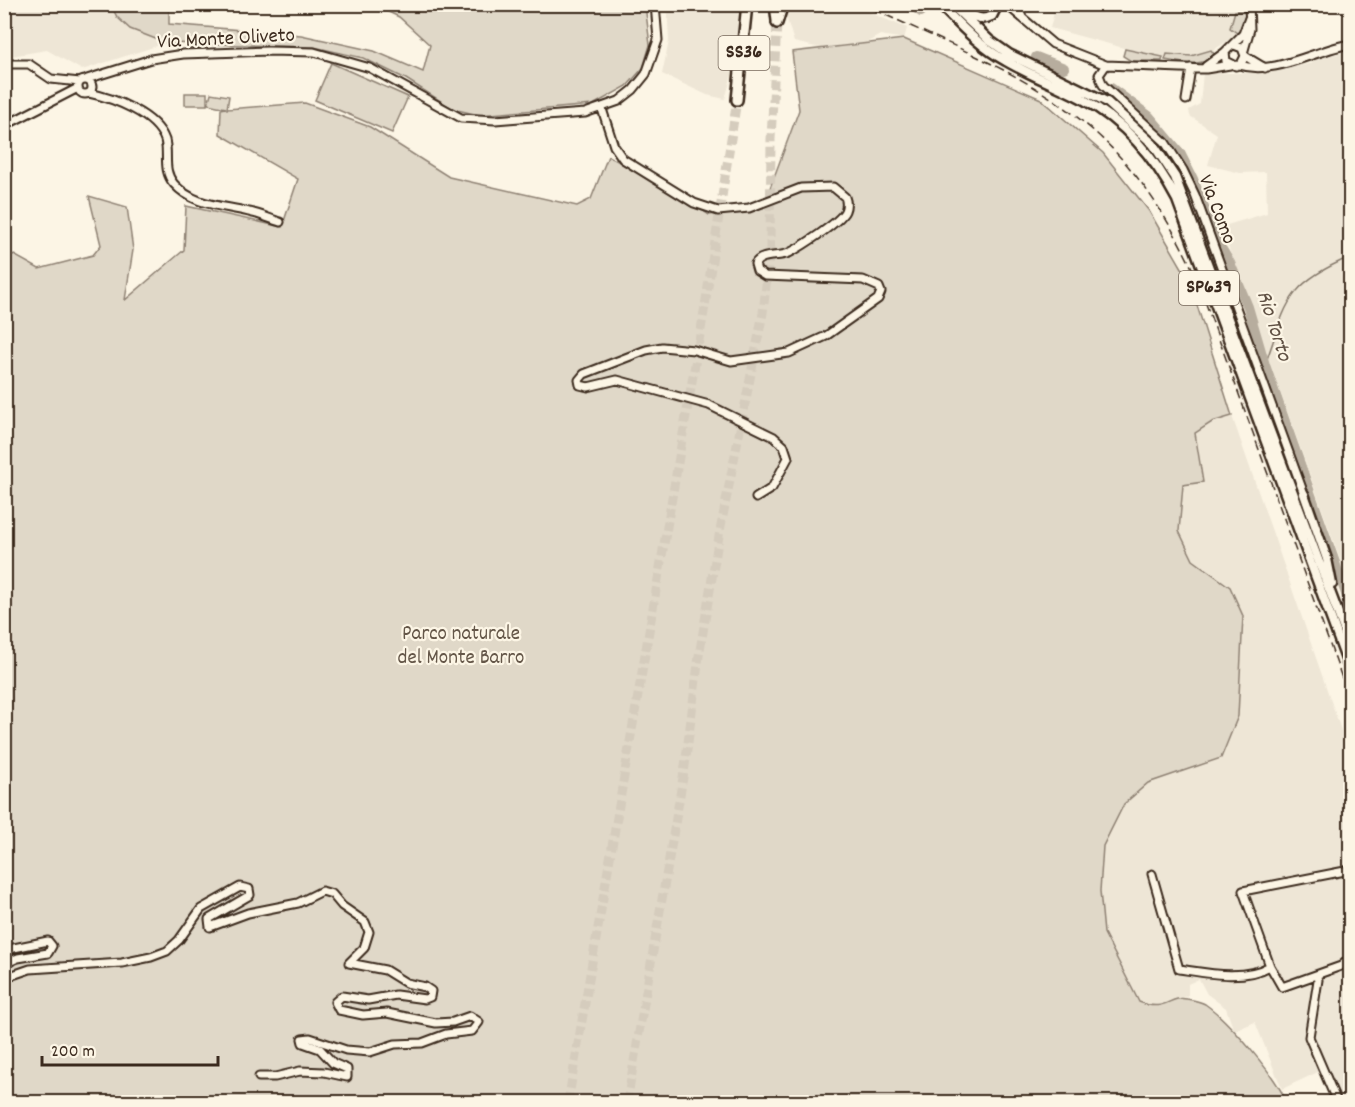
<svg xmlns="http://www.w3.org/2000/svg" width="1355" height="1107" font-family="Dekko,sans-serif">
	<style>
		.built { fill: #eee6d6 }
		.green { fill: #e0d8c8; stroke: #8e8173; stroke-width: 1.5 }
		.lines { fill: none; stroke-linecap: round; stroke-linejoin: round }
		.stream { stroke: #85796b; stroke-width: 1.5 }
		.river { stroke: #b7ad9e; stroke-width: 10 }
		.highway-tunnel { stroke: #d5ccbd; stroke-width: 9; stroke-dasharray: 9 4.5; stroke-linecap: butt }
		.minor-casing { stroke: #3b2a1e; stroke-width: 11 }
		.major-casing { stroke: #3b2a1e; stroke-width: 13 }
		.highway-casing { stroke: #3b2a1e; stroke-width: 14 }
		.minor { stroke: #fcf5e5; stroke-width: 7 }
		.major { stroke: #fcf5e5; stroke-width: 8 }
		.highway { stroke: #fcf5e5; stroke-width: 9 }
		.rail { stroke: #3b2a1e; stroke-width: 1.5; stroke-dasharray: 9 4.5; stroke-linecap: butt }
		.labels { text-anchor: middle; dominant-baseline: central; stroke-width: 4.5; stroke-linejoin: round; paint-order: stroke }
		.shield { fill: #fcf5e5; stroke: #75675a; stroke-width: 1.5 }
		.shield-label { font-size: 20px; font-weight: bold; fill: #3b2a1e }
		.street-label { font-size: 21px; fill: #3b2a1e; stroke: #fcf5e5 }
		.park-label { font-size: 21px; fill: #645648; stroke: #fcf5e5 }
		.water-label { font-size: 22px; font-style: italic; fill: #605144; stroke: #fcf5e5 }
	</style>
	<rect width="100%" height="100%" fill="#fcf5e5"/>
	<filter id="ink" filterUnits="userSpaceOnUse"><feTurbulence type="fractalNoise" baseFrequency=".0167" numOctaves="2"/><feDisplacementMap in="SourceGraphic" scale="12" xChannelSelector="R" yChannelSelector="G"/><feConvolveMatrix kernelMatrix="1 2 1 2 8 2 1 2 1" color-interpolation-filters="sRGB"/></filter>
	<g filter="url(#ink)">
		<path class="built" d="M5,5H111L122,23L130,29L166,43L82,70L47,50L5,57Z
			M667,5H739L735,64L725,99L707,95L662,74L669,41Z
			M787,5H851L907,28L904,39L880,35L866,43L820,48L794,42L786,16Z
			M1056,5H1205V9L1241,8L1243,16L1241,24L1230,39L1208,54L1179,63L1050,28Z
			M1350,51V587L1228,246L1227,225L1267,213L1266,172L1240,173L1208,165L1217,134L1190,116L1189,110L1200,104L1203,73H1252L1293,67L1313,63V59Z
			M1232,416L1350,756V1102H1331L1318,1072L1282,1089L1255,1022L1234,1031L1226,1008L1207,994L1199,979L1188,984V996L1154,1008L1139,1002L1104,933L1100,891L1103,846L1124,804L1148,783L1221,758L1230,587L1193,560L1179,532L1183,485L1203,481L1194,433L1212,422Z"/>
		<path class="green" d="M111,5H169V24L301,35L374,51L423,72L430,45L399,17L374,5H645L650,45L643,68L627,86L593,105L479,115L453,109L406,79L363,58L314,47L166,43L130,29L117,17Z
			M1235,11H1244L1248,15L1240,35L1230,28Z
			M904,39L1041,99L1103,153L1149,211L1189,280L1232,416L1212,422L1195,433L1203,482L1183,485L1179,531L1193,560L1230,587L1243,616L1238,716L1221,758L1148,783L1124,804L1103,846L1100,891L1104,933L1139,1002C1166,1013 1169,995 1187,999C1193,1000 1200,1001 1205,1004C1227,1019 1278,1078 1286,1102H5L4,256L7,251L39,269L93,255L101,245L89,196L127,207L133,250L125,300L184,250L186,206L282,227L298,179L220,134L221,109L226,108L208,104L211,93L229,96L227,109L305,103L370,127L449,177L577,206L591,199L608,156L672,189L709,215L748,210L764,204L799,110L792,52Z
			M1125,49L1163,57L1162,61H1131L1123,56Z
			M1211,50L1217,58C1199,65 1184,64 1165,60L1167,54L1191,56Z
			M331,63L408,97L392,133L315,100Z
			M185,93H207V105H185Z"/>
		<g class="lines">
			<path class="stream" d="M1265,365C1287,303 1286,284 1350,257"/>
			<path class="river" d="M910,4L921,12
				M1036,57L1064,68
				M1111,88L1149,116L1180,153L1193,179L1217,241L1230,263L1248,307L1265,365L1350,605"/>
			<path class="highway-tunnel" d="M568,1102L705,306L737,100
				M627,1102L685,766L699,656L719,536L763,313L770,248L771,139L777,23"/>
			<defs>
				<path id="minor" d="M1006,4L1053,44L1106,65L1206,69L1230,65
					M1016,4L1022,17
					M1234,45L1242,48L1245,56L1241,64L1236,66L1226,61L1225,52L1243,34L1249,18
					M1244,50L1250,29L1249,4
					M1245,56L1265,68
					M4,64H29L51,79L80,82
					M1106,65L1099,75L1103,85L1165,142L1183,170L1195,195L1304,494
					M1239,65C1275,76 1315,50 1350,44
					M1206,66L1225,52
					M87,79L151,59L183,54L268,51L314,52L370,68L461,118L495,120L585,113L619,101L633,90L646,74L658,40L655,4
					M78 87a7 7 0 1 1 14 0a7 7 0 1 1-14 0Z
					M89,93C113,98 156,114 165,140C169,155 162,170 174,184C194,206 222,205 249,212C260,214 270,219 280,222
					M1186,100L1191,68
					M602,109L614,146L623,159L694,203L718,211L749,208L801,188L833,187L845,197C847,202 847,206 845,211C840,222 801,247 789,253C778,258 761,253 755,264L757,271L765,276L863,280L879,287L881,292L878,299L826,336L789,353L731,361L694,350L662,347L646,350L584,374L579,380L580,385L588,387L617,380L709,405L774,437L784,446L788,458L772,488L756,498
					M4,126L78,88
					M1152,874L1179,969C1207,973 1244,981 1270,966L1243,891L1350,870
					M4,950L48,941L52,946L48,953L18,958L4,964
					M1270,966L1282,987L1341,966L1350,958
					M1316,975L1318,980L1309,1037L1337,1102
					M4,978L30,969L122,963L151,957L167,951L179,940L201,909L240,887L249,889L250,895L209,919L210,927L248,913L298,903L322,891L332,894L342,906L365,922L369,932L364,948L349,963L385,970L406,983L425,987L431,991L430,997L425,999L396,995L368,1000L342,996L335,1002L339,1010L363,1015L387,1013L436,1023L453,1022L470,1016L479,1022L472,1031L446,1034L422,1043L395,1044L370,1052L346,1050L310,1038L302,1039
					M259,1077H275L300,1071L324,1072L347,1077V1069L333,1063L320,1049L303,1043L302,1039"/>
				<path id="major" d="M939,4C960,25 980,47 1006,61C1030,75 1056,85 1081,98C1125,122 1154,156 1177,200L1350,670
					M951,4L989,40L1009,54L1107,102L1153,144L1175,177L1350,645
					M960,4C970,14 978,23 992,16L998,4
					M1304,494L1327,559L1332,584"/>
				<path id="highway" d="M775,4L777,21
					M777,23L783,4
					M737,100L747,4"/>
			</defs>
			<use href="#minor" class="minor-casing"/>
			<use href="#major" class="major-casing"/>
			<use href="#highway" class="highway-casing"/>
			<use href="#minor" class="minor"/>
			<use href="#major" class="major"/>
			<use href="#highway" class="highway"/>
			<path class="rail" d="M861,4C1021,76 1120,108 1197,279L1350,700"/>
		</g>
	</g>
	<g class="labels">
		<g class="shield">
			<rect x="718.5" y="36" width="51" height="34" rx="4.5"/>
			<rect x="1179" y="271" width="60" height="34" rx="4.5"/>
		</g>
		<g class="shield-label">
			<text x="744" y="53">SS36</text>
			<text x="1209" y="288">SP639</text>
		</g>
		<g class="street-label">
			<text transform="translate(226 40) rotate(-3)">Via Monte Oliveto</text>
			<text transform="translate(1216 210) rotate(69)">Via Como</text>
		</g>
		<g class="park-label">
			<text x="461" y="635">Parco naturale<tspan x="461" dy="24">del Monte Barro</tspan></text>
		</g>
		<g class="water-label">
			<text transform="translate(1273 326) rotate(72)">Rio Torto</text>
		</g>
	</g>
	<rect width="1355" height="1107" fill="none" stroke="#fcf5e5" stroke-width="24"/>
	<rect x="12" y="12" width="1331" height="1083" fill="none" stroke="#3b2a1e" stroke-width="2" filter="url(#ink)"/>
	<path d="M42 1056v9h176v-9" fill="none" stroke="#3b2a1e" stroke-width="3"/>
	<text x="51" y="1056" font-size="18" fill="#3b2a1e" stroke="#fcf5e5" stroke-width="4.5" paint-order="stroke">200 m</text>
</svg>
